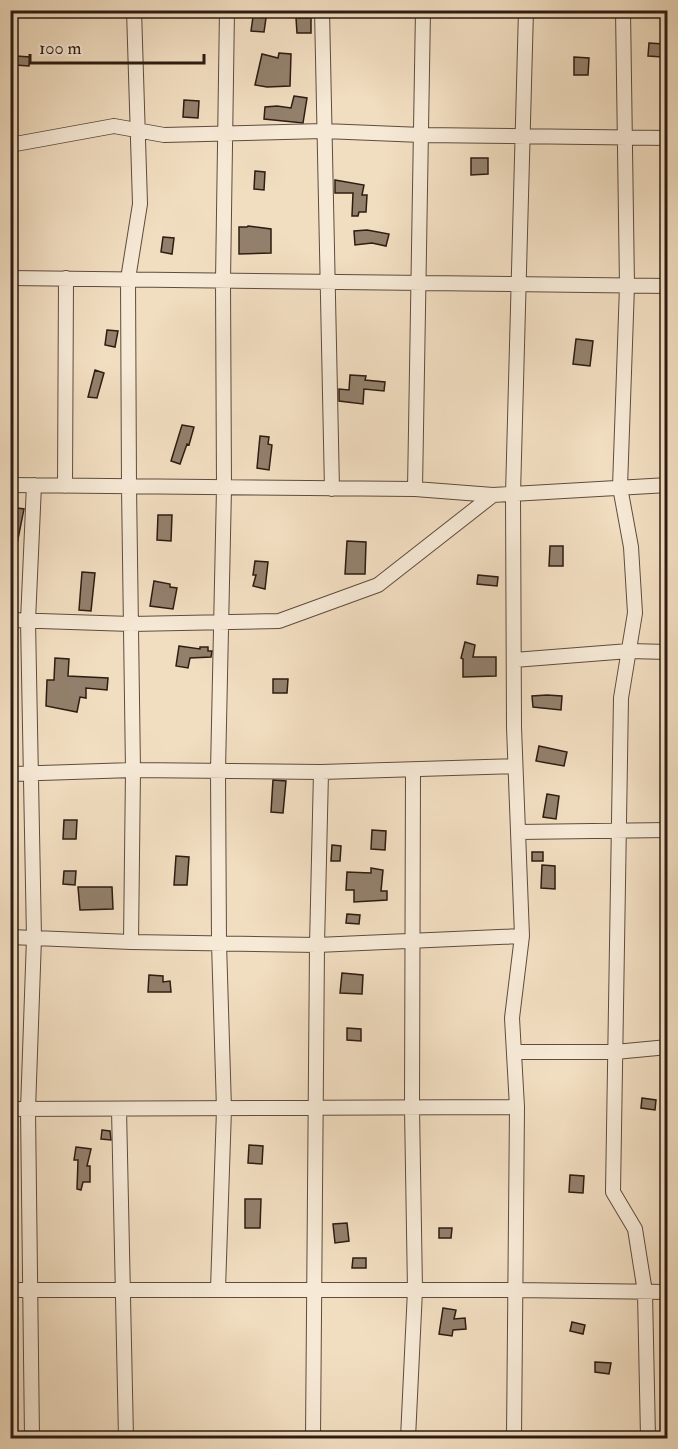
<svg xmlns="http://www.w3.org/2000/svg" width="678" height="1449" font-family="'IM FELL Double Pica',serif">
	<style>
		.building { fill: #93806c; stroke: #2e1c12; stroke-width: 1.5 }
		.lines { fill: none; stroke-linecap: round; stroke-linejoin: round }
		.street-casing { stroke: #5f4c3e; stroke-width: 16 }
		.street { stroke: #f6e9d6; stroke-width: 14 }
	</style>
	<rect width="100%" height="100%" fill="#f1ddc0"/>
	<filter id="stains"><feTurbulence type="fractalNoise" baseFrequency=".00333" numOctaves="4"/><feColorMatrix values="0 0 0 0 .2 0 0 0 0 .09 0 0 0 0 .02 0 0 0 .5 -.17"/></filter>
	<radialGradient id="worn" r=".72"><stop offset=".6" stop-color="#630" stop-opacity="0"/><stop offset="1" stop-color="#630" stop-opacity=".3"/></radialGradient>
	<path class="building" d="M253,17L266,18L264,32L251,31Z
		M296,18H311V33H297Z
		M649,43L663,44L662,57L648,56Z
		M279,53L291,54L290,86L267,87L255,85L262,54L278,58Z
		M16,56L30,57L29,66L15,65Z
		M574,57L589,58L588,75H574Z
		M294,96L307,98L303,123L264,119L265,107L277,106L291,108Z
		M184,100L199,101L198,118L183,117Z
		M471,158H488V174L471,175Z
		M255,171L265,172L264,190L254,189Z
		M335,180L364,185L362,195H367L366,212H359L358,216H352L353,193H335Z
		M248,226L271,229V253L239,254V227H247Z
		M367,230L389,234L386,246L372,243L355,245L354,231Z
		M163,237L174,238L172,254L161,252Z
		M107,330L118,331L115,347L105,345Z
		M576,339L593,341L590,366L573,364Z
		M95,370L104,373L97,398L88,397Z
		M350,375L366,376L365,380L385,382L384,391L364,389L363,404L339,401V389L349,390Z
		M182,425L194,427L189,445L187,444L180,464L171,461Z
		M260,436L269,437L268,444L272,445L269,470L257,468Z
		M10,507L24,509L15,554H10Z
		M158,515H172L171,541L157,540Z
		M347,541L366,542L365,574H345Z
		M550,546H563V566H549Z
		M255,561L268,562L265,589L253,586L256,575H253Z
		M82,572L95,573L91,611L79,610Z
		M478,575L498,577L497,586L477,584Z
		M154,581L170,584V587L177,588L173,609L150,606Z
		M465,642L475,645L473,657H496V676L463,677V659L461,658Z
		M179,646L200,649V647H208V651H212L211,657L190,658L188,668L176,666Z
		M55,658L69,659L68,676L108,678L107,690L86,688V698L80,697L77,712L46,706L47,680H54Z
		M273,679H288L287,693H273Z
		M547,695L562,696L561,710L533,707L532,696Z
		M539,746L567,752L564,766L536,761Z
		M273,780L286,781L283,813L271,812Z
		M547,794L559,796L556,819L543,817Z
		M64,820H77L76,839H63Z
		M372,830L386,831L385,850L371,849Z
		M332,845L341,846L340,861H331Z
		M532,852H543V861H532Z
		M176,856L189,857L187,885H174Z
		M542,865L555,866V889L541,888Z
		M371,868L383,870L381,891H387V900L354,902V890H346L347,872L371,873Z
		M64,871H76L75,885L63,884Z
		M78,887H112L113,909L80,910Z
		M347,914L360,915L359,924L346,923Z
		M342,973L363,975L362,994L340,993Z
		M149,975L163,976V982L170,981L171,992H148Z
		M347,1028L361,1029V1041L347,1040Z
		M642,1098L656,1100L655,1110L641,1108Z
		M102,1130L110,1131L111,1140L101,1139Z
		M249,1145L263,1146L262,1164L248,1163Z
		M76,1147L91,1149L87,1166H90V1182H83L81,1190L77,1189L78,1160H74Z
		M570,1175L584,1176L583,1193L569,1192Z
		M245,1199H261L260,1228H245Z
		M347,1223L349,1241L335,1243L333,1224Z
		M439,1228H452L451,1238H439Z
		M353,1258H366V1268H352Z
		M443,1308L456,1310L454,1319L465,1318L466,1329L453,1330L452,1336L439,1334Z
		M572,1322L585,1325L583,1334L570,1331Z
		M595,1362L611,1363L609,1374L595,1372Z"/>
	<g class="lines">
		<defs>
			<path id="street" d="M322,10L332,489
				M623,10L627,286L620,487L631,547L635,613L621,698L613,1192L635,1229L645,1292L648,1438
				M10,145L114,126L164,135L324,131L422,135L668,138
				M10,278L668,286
				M10,485L415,489L493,495L668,485
				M65,486L66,278
				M415,489L423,10
				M10,620L131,624L279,621L378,585L493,495
				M514,660L629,651L668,652
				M10,774L133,770L321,772L515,766
				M518,832L668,830
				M10,937L131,942L317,945L522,936
				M131,942L133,770L129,487L128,279L140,204L134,10
				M514,1052H615L668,1047
				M517,1107L512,1018L522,936L514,727L513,494L526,10
				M10,1109L517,1107L514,1438
				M119,1109L126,1438
				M218,1289L224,1109L219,943L218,771L224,488L223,281L227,10
				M10,1290H515L668,1292
				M32,1438L28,1110L34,938L28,621L34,485
				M313,1438L317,945L321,772
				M408,1438L415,1290L412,1108L413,770"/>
		</defs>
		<use href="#street" class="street-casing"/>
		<use href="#street" class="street"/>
	</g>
	<rect width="678" height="1449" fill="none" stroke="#f1ddc0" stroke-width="36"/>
	<rect x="12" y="12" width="654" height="1425" fill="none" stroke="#2e1c12" stroke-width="3"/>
	<rect x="18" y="18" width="642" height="1413" fill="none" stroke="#2e1c12" stroke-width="1.5"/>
	<path d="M30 54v9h174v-9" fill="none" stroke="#2e1c12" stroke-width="3"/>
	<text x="39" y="54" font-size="18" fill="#2e1c12" stroke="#f6e9d6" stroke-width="4.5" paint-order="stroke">100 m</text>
	<rect width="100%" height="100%" filter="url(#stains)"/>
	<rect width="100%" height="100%" fill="url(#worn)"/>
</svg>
